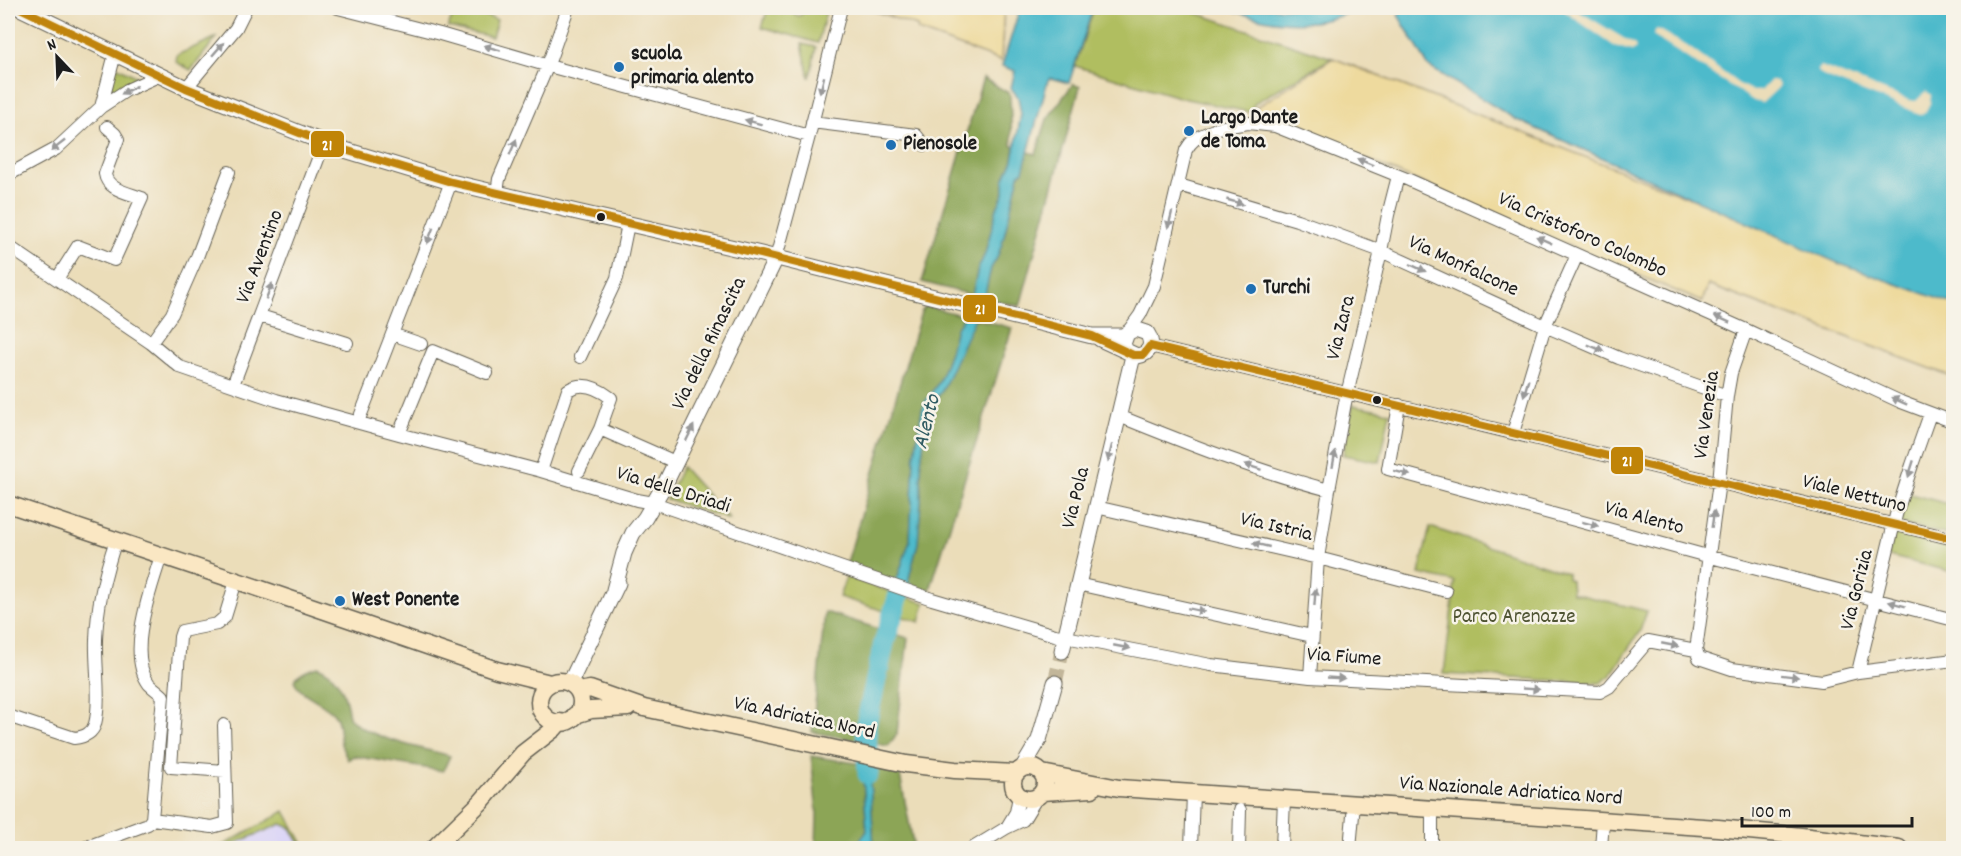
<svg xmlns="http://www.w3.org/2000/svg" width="1961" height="856" font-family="Dekko,sans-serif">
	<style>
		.built { fill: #dcd6f6 }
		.green { fill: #b0be61; stroke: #666d3e; stroke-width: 1.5 }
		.forest { fill: #8ca557; stroke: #54603a; stroke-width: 1.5 }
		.sand { fill: #eeda9e; stroke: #857b5d; stroke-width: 1.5 }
		.water { fill: #4ebacb; stroke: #356b74; stroke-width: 1.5 }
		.pier { fill: #ebddb9 }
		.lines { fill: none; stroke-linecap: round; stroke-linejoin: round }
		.river { stroke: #4ebacb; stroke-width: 21 }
		.tertiary-tunnel { stroke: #c2b69a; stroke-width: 15; stroke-dasharray: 15 8; stroke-linecap: butt }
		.minor-casing { stroke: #646053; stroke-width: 14 }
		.tertiary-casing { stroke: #646053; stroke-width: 17 }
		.secondary-casing { stroke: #646053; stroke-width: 19 }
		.minor { stroke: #fff; stroke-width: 12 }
		.tertiary { stroke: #fff; stroke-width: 15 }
		.secondary { stroke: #fae7c3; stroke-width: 16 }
		.bus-1-casing { stroke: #f7f3e8; stroke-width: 12 }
		.bus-1 { stroke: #c08407; stroke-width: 8 }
		.oneway { fill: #999 }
		.poi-dot { fill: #1f6fb2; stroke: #f7f3e8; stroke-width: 2 }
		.bus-dot { fill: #1c1c1c; stroke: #f7f3e8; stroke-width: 2 }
		.labels { text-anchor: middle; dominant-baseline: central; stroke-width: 5; stroke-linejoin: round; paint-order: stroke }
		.poi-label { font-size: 21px; font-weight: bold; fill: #1c1c1c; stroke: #f7f3e8; text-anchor: start }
		.street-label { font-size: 21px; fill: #1c1c1c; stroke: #f7f3e8 }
		.park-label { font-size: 21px; fill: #505534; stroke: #f7f3e8 }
		.water-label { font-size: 22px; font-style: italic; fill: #305b62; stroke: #f7f3e8 }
		.line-badge { stroke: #f7f3e8; stroke-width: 2 }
		.badge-label { font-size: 16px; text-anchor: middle; font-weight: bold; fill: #fff }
	</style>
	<rect width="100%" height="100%" fill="#f7f3e8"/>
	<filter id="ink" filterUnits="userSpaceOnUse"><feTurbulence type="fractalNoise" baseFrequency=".0167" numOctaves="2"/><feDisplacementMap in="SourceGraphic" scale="12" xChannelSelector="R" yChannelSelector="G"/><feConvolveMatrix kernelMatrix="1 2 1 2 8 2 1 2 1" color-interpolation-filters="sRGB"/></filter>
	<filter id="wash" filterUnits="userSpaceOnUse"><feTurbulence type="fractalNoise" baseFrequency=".008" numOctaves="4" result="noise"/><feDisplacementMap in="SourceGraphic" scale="24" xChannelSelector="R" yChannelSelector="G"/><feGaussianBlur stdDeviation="1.35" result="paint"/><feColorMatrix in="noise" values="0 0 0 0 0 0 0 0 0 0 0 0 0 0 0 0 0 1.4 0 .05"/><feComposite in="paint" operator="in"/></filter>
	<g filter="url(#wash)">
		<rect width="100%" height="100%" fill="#ebddb9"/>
		<path class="built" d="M285,811L305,848H217Z"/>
		<path class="green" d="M456,8H465L497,20L492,37L448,27Z
			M768,8H793L794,14L799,16L803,13L804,8H827L818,43L762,27Z
			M1094,8H1181L1332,58L1256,102L1249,112L1182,98L1075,66Z
			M217,37L191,70L176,62L177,55Z
			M802,44L816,47L810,77H809Z
			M114,65L143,80L112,92L110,91Z
			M1353,405L1390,412L1380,462L1343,455Z
			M682,467L730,520L666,499Z
			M1906,493L1953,505V536L1896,523Z
			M1430,527L1567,573V578L1571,581L1572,593L1647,611L1640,631L1610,676L1600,683L1444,674L1455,582L1419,574Z
			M1895,528L1953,542V572L1888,556Z
			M846,577L925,603L920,622L839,597Z
			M285,811L305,848H302L291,828L281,824L225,848H221L220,847Z"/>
		<path class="forest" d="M983,78L1010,94L1012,145L1015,146L1013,160L1004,180V193L997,208L985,254L978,269L972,295L922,282Z
			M1073,84L1080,87L1020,306L984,298L991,268L997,258L1002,244L1019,175L1023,171L1028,152L1036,154L1047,119Z
			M926,306L965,316L956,328L950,352L939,382L925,402L922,410L914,460L910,541L896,582L846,566L921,312Z
			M974,318L1012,328L929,593L907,586L918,543L921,500V462L926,424L932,403L942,391Z
			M825,612L908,638L897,734L888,746L812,732Z
			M317,666C334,672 343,687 347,705C348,709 348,715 350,718C364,737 426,749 450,756L443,771L353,756L348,760C346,756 343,751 342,747C338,737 341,724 335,715C325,699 263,684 317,666Z
			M811,756L862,764L867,831L854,848H816L817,813Z
			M869,764L899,770L914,848H874Z"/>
		<path class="sand" d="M866,8H1004L1001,61L918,31L917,26Z
			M1333,58L1953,301V377L1708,285L1702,302L1281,123L1249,112Z"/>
		<path class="water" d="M1020,8H1093L1069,83L1050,78L1048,80L1023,171L1019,175L1002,244L997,258L991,268L984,298L942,391L932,403L926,424L921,462V500L918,543L907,586L896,582L910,540L914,460L922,410L925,402L939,382L950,352L956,328L965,316L972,295L978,269L985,254L997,208L1004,193V180L1013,160L1021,114L1018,97L1011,88L1015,71L1002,66Z
			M1227,8H1358C1316,30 1270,25 1227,8Z
			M1406,8H1953V304L1840,264L1517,120L1429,67L1398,15Z
			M862,764H869L874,848H854L867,831Z"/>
		<path class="pier" d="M1560,8H1573L1635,45L1636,49L1632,51L1614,46Z
			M1657,29L1687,46L1739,84L1753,91H1761L1771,80L1776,81L1779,85L1777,89L1762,103L1754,101L1656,38L1653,35Z
			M1821,66L1909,100L1916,101L1926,91L1931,95L1930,103L1925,113L1920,114L1823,76L1817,70Z"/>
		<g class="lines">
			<path class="river" d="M868,774L866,725L884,643L901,588"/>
		</g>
	</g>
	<g filter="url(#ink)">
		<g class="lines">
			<path class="tertiary-tunnel" d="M1055,683L1062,651"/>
			<defs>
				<path id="minor" d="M338,8L440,34L556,68L809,136
					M186,88L236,28L246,8
					M101,107L115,54
					M812,122L916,135L924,145
					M8,175L56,149L101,107L127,90L158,76
					M1179,185L1297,220L1381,251L1545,326L1619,358L1727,396
					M497,193L499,179L548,65L568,8
					M8,246L151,343L180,367L276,400L399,434L541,471L637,500L654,503L932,599L1055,635L1211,665L1310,677L1600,692L1609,687L1648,641L1696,650L1699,658L1732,669L1822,681L1858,672L1954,660
					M776,258L809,136L841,8
					M57,279L78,246L114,260L142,198C129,193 107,190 105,174L118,139L115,134L107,127
					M260,316L347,343
					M1127,333L1140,315L1154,286L1186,150L1190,144L1196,138L1218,128L1248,123L1275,126L1409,180L1746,330L1901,402L1954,422
					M392,334L421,344
					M151,343L172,314L197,257L229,172
					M1150,346L1954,539
					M580,357L617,278L628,224
					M233,385L324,143
					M1399,405L1388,469L1707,556L1954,620
					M1119,416C1188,444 1257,471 1329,490
					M358,422L451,182
					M600,429L675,462
					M1513,433L1545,326L1577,255
					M399,434L433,351L487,373
					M541,471L568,390C582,381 598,388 611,398L600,429L579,471
					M1096,507L1318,558L1446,591
					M1077,584L1312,636
					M1696,650L1719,482L1727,396L1731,373L1746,330
					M1858,672L1896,515L1912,465L1930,414
					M1310,677L1318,558L1329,490L1345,403L1381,251L1388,215L1398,176
					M8,716L74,738C84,737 92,734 95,724C101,701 95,664 96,640C97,606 105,572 116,540
					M225,771L171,767L180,637L182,631L217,624L225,617L236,581
					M152,819L163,696C159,692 153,688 149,684C126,654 151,588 161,556
					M1007,827L1016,812L1019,796
					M84,848L148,824L152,819L212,827L227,823L224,725
					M973,848L1006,828L1023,820L1037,797
					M1191,848L1193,793
					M1239,848L1240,810
					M1282,848L1284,799
					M1350,848L1354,804
					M1432,848V809
					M1601,848L1603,821
					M1801,848V836"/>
				<path id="tertiary" d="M20,8L186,88L335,147L451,182L577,212L761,254L1092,336H1125
					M1100,339L1137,356C1150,354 1154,344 1147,333L1135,329L1127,333L1123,344L1126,351
					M614,590L624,553L633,533L645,518L666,482L776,258
					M1062,651L1133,356
					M570,683L618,583
					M1023,767L1039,740L1055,683"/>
				<path id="secondary" d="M8,504L261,589L497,670L550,683
					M539 702a21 21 0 1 1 42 0a21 21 0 1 1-42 0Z
					M578,691L590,689L644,708L906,764L955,770L1015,773
					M575,715L591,710L628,708
					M1013 783a16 16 0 1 1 32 0a16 16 0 1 1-32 0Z
					M1042,773L1119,788L1718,828L1801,836L1899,848
					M1042,792L1092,789
					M434,848L481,802L523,753L554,729L560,722"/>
			</defs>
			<use href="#minor" class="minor-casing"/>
			<use href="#tertiary" class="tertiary-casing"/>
			<use href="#secondary" class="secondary-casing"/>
			<use href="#minor" class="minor"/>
			<use href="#tertiary" class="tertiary"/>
			<use href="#secondary" class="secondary"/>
			<defs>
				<path id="bus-1" d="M20,8L186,88L335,147L451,182L761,254L1092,336L1133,355H1143L1150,346L1954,539"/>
			</defs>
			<use href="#bus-1" class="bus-1-casing"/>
			<use href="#bus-1" class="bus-1"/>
		</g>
		<defs><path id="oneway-solid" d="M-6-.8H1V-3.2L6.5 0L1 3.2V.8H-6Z" transform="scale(1.5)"/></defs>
		<g class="oneway">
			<use href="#oneway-solid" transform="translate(492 48) rotate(-164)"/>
			<use href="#oneway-solid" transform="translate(218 49) rotate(-49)"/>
			<use href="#oneway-solid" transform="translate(822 85) rotate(104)"/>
			<use href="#oneway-solid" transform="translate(129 90) rotate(153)"/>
			<use href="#oneway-solid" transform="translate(753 122) rotate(-165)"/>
			<use href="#oneway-solid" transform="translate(58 146) rotate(142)"/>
			<use href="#oneway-solid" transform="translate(513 147) rotate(-67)"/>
			<use href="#oneway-solid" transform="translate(1365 162) rotate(-158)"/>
			<use href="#oneway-solid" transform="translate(1235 202) rotate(16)"/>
			<use href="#oneway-solid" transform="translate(1170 220) rotate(104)"/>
			<use href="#oneway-solid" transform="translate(430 236) rotate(111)"/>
			<use href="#oneway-solid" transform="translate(1544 240) rotate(-156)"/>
			<use href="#oneway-solid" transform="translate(1418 268) rotate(25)"/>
			<use href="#oneway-solid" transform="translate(269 291) rotate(-69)"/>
			<use href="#oneway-solid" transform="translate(1722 319) rotate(-156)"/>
			<use href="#oneway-solid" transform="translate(1596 348) rotate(23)"/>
			<use href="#oneway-solid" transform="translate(1526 388) rotate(106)"/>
			<use href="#oneway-solid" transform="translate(1899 401) rotate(-156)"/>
			<use href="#oneway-solid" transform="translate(690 433) rotate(-64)"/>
			<use href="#oneway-solid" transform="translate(1110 453) rotate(104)"/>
			<use href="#oneway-solid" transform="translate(1334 459) rotate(-80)"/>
			<use href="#oneway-solid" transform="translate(1253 467) rotate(-161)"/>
			<use href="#oneway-solid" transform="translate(1911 469) rotate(108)"/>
			<use href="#oneway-solid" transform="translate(1402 473) rotate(15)"/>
			<use href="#oneway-solid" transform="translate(1713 519) rotate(-81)"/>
			<use href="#oneway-solid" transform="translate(1590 524) rotate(15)"/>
			<use href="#oneway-solid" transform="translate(1261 545) rotate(-167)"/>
			<use href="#oneway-solid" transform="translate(1315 597) rotate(-86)"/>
			<use href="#oneway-solid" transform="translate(1897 604) rotate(-165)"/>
			<use href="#oneway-solid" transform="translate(1196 610) rotate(12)"/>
			<use href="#oneway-solid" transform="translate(1670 645) rotate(11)"/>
			<use href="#oneway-solid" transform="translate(1122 647) rotate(11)"/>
			<use href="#oneway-solid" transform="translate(1790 676) rotate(7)"/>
			<use href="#oneway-solid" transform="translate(1336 678) rotate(3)"/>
			<use href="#oneway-solid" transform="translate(1531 689) rotate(3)"/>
		</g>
	</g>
	<g class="poi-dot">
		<circle cx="619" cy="67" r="6"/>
		<circle cx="1189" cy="131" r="6"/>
		<circle cx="891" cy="145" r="6"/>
		<circle cx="1251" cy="289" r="6"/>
		<circle cx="340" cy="601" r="6"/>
	</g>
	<g class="bus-dot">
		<circle cx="601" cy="217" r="5"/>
		<circle cx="1377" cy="400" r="5"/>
	</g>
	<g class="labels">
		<g class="poi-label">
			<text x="631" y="55">scuola<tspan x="631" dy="24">primaria alento</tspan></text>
			<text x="1201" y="119">Largo Dante<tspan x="1201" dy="24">de Toma</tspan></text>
			<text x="903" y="145">Pienosole</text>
			<text x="1263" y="289">Turchi</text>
			<text x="352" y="601">West Ponente</text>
		</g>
		<g class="street-label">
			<text transform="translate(1582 236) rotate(24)">Via Cristoforo Colombo</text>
			<text transform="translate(261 257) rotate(-69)">Via Aventino</text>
			<text transform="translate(1463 267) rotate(25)">Via Monfalcone</text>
			<text transform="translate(1342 328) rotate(-76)">Via Zara</text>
			<text transform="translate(710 344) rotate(-64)">Via della Rinascita</text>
			<text transform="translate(1708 415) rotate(-82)">Via Venezia</text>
			<text transform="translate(673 491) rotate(17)">Via delle Driadi</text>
			<text transform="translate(1854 495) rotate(14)">Viale Nettuno</text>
			<text transform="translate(1077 498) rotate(-76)">Via Pola</text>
			<text transform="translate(1644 519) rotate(15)">Via Alento</text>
			<text transform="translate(1276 528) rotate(13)">Via Istria</text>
			<text transform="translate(1858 590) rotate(-76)">Via Gorizia</text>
			<text transform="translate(1344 658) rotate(4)">Via Fiume</text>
			<text transform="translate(804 719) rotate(12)">Via Adriatica Nord</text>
			<text transform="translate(1511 792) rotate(4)">Via Nazionale Adriatica Nord</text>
		</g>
		<g class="park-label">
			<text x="1514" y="618">Parco Arenazze</text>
		</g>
		<g class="water-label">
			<text transform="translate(928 422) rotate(-76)">Alento</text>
		</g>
	</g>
	<g class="line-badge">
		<rect x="310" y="130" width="35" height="28" rx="6" fill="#c08407"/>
		<rect x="962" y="294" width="35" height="29" rx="6" fill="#c08407"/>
		<rect x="1610" y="446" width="34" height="29" rx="6" fill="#c08407"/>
	</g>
	<g class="badge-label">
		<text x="327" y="150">21</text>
		<text x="980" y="314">21</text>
		<text x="1627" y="466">21</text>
	</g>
	<rect width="1961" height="856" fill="none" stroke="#f7f3e8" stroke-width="30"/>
	<g transform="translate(57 57) rotate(337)" stroke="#f7f3e8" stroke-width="4.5" paint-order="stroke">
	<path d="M0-4.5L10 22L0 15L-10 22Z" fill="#1c1c1c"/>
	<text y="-9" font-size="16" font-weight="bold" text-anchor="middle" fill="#1c1c1c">N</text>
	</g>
	<path d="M1742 817v9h170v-9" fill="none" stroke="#1c1c1c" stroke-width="3"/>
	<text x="1751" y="817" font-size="18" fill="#1c1c1c" stroke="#f7f3e8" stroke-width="4.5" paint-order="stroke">100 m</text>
</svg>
